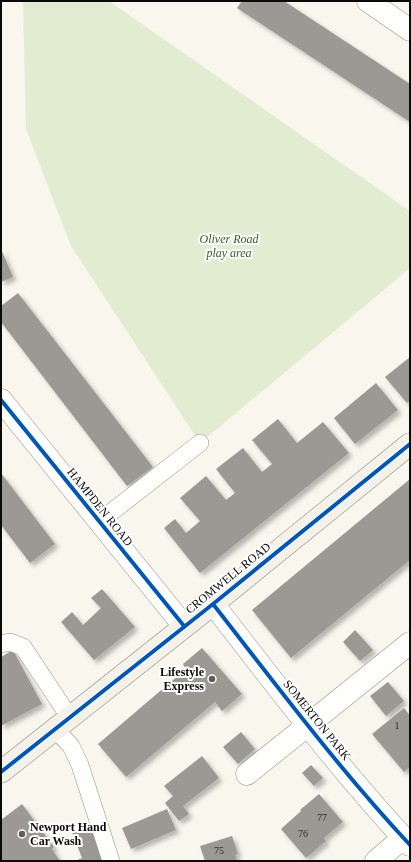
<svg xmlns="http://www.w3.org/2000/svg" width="411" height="862" font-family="Georgia,serif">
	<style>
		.green { fill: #e2ecd0 }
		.building { fill: #9c9894; filter: url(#shadow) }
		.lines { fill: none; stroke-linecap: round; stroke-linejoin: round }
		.lane-casing { stroke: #92908d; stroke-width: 18 }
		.street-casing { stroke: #92908d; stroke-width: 23 }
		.secondary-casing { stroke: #888783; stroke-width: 23 }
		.lane { stroke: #fefefc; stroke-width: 17 }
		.street { stroke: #fefefc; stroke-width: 22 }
		.secondary { stroke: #f3f1e8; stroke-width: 22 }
		.cycleway-casing { stroke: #fff; stroke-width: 6 }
		.cycleway { stroke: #0057b8; stroke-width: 4 }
		.poi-dot { fill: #5e5d5a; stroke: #fff; stroke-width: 1.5 }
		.labels { text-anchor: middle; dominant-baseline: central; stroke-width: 4; stroke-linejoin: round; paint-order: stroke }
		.number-label { font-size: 10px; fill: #2e2e2c }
		.park-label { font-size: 12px; font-style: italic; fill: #305b22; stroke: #fff }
		.street-label { font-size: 12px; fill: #0a0a0a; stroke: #fff }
		.poi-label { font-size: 12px; font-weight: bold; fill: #0a0a0a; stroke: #fff; text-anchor: end }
	</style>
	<defs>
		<filter id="shadow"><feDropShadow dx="3.5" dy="3.5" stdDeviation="2" flood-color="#0004"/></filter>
	</defs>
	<rect width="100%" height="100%" fill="#f9f6ee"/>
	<path class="green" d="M23,1H109L410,211V268L200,443L71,246L26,129Z"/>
	<path class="building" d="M242,1H284L410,84V122L237,8Z
		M1,249L13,277L1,282Z
		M18,293L153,467L127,486L1,322V306Z
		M410,357V400L407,403L385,377Z
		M376,383L398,410L355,444L334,418Z
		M278,419L297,443L323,422L349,453L200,573L164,528L175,519L186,533L200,521L180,498L206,476L226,500L235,493L216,469L243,448L262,472L272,464L252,440Z
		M1,473L55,544L30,563L1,525Z
		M410,479V560L291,658L252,610Z
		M102,589L135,627L94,660L61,622L72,612L83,625L101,608L91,598Z
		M355,630L373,650L360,661L343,642Z
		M202,648L242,694L222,711L215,702L126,777L98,744L186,669L183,664Z
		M13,650L42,704L1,726V657Z
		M388,682L404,701L386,716L370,696Z
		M404,708L410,716V767L404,772L372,734Z
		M241,732L255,749L238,764L223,747Z
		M202,756L219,778L183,806L189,814L179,821L165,803L173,796L164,786Z
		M311,765L323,778L314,786L302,773Z
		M319,794L343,822L324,838L326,841L306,858L281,829L301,811L300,810Z
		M22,804L54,847L52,849L60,861H1V820Z
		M167,809L176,830L131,849L122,828Z
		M93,824L106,861H75L82,858L72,832Z
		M232,836L238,854L235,855L237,861H205L200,846Z"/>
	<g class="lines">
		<defs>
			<path id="lane" d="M100,521L200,443
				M1,644L10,642L23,647L70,718
				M55,729L71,746L80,765L111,861"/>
			<path id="street" d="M368,1L410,30
				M1,400L184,626
				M213,604C277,686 339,769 410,845
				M247,774L410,643
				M376,861L403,838"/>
			<path id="secondary" d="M1,772L213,604L410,444"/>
		</defs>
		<use href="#lane" class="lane-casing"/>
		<use href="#street" class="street-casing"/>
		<use href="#secondary" class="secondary-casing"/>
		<use href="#lane" class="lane"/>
		<use href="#street" class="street"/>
		<use href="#secondary" class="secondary"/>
		<defs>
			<path id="cycleway" d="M1,400L184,626
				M213,604C277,686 339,769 410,845
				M1,772L213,604L410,444"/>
		</defs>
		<use href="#cycleway" class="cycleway-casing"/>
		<use href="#cycleway" class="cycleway"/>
	</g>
	<g class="poi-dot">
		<circle cx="212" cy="679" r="4"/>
		<circle cx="22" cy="834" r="4"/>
	</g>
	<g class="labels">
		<g class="number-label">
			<text x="397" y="725">1</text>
			<text x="322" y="817">77</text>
			<text x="303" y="833">76</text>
			<text x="219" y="850">75</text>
		</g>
		<g class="park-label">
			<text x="229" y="239">Oliver Road<tspan x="229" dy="14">play area</tspan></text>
		</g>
		<g class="street-label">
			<text transform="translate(100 507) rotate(51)">HAMPDEN ROAD</text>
			<text transform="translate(228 578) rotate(-39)">CROMWELL ROAD</text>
			<text transform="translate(317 720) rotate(51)">SOMERTON PARK</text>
		</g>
		<g class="poi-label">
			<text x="204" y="672">Lifestyle<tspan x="204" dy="14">Express</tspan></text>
			<text x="30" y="827" text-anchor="start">Newport Hand<tspan x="30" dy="14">Car Wash</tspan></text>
		</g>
	</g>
	<rect width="411" height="862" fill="none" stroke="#0a0a0a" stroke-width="4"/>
</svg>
